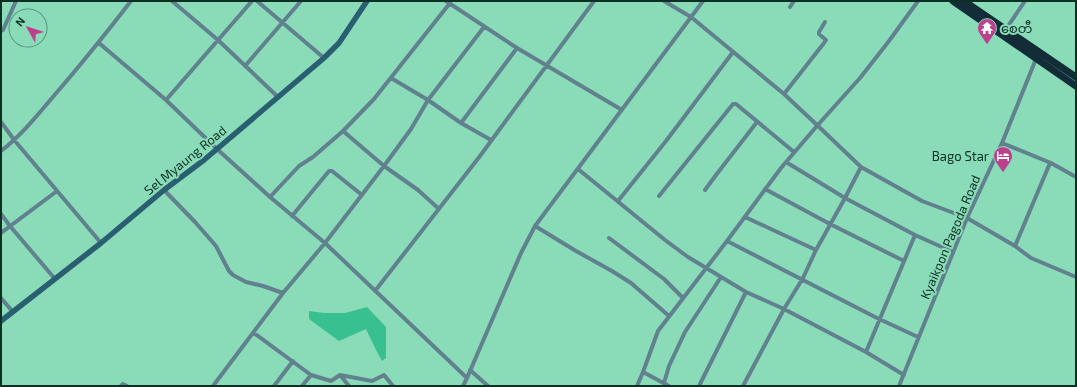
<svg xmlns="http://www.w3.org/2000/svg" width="1077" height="387" font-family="'Exo 2','Noto Sans Myanmar',sans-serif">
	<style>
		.water { fill: #38c091 }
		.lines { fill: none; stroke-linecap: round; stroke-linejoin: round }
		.street { stroke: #61818f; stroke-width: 4 }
		.secondary { stroke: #2a5f72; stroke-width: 5.5 }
		.highway { stroke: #122d37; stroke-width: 7 }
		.labels { text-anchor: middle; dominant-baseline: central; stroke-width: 4; stroke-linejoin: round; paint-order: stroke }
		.poi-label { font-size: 13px; fill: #0d3023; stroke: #8adcb9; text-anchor: start }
		.street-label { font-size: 13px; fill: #0d3023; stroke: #8adcb9 }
	</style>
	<rect width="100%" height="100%" fill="#8adcb9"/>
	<path class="water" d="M367,307L386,327V358L382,361L376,350L366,329L339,341L309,319V311L325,313H345Z"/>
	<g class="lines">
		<path class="street" d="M172,1L218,40L278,97
			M257,1L324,58
			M446,1L517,48L622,110
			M664,1L691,17L784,94L817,125L861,167L922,201L967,218L1015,246L1031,258L1076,277
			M790,7L794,1
			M1006,29L1025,1
			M1,31L3,30L16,1
			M99,43L166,100L217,149L270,197L325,243L467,378
			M245,66L301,1
			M391,78L428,100L461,123L491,140
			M784,94L824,43L826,40L819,34V32L825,22
			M166,100L252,1
			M1,122L15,141L101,243
			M461,123L517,48
			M343,131L384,166L418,190L439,209
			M1002,143L1051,163L1076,177
			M1,151C23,134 40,112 58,91C83,62 107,32 131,1
			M786,162L845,198L915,235L953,252
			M578,169L665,240L688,257L746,292L784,309L866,352L904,375
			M765,189L830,224L904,261
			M164,190L195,222L216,246L229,271L233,275L246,282L263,286L283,293
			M705,190L716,175L757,122
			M659,196L733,104H736L794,152
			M270,197L299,166L313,157L343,131L374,99L450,3
			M618,201L666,141L733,52
			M1,214L10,226L55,279
			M292,216L329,171H332L362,195
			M745,217L816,250
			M535,226L576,251L612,271L631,283L669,316
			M1,233L57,191
			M609,238L664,279L683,298
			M727,241L877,318L918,337
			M1015,246L1050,163
			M375,291L480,156L594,1
			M1,298L13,312
			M254,333L311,375L331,381L340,375L349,386
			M866,352L915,235
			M470,370L488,386
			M643,372L669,386
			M340,375L372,381L384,375L393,386
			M664,383L669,366L685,332L721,277
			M121,386L123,384L127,386
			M213,386L283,293L325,243L384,166L411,129L428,100L484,27
			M274,386L293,361
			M302,386L311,375
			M463,386L467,378L521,253L535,226L703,1
			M637,386L643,372L658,331L727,241L781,168L816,127L860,78L889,41L918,1
			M699,386L746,292
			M743,386L784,309L803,278L816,250L845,198L861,167
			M899,386L967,218L1002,143L1036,59L1037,58"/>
		<path class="secondary" d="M1,321L101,243L164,190L204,160L324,58L339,43L367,1"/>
		<path class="highway" d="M953,1L1076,86
			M964,1L1076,77"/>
	</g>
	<defs>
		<symbol id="temple-pin" viewBox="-11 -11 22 30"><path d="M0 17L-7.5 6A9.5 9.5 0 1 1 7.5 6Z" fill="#bd408f" stroke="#8adcb9"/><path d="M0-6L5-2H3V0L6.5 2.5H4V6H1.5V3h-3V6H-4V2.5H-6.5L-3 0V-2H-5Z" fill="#fff"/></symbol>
		<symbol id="hotel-pin" viewBox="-11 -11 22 30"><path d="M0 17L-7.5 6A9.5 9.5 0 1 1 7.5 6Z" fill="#bd408f" stroke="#8adcb9"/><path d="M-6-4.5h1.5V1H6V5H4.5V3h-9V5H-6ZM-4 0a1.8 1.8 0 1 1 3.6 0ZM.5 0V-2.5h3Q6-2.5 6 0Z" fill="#fff"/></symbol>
	</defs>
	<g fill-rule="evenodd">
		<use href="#temple-pin" x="976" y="17" width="22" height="30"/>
		<use href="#hotel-pin" x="992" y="145" width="22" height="30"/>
	</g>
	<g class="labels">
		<g class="poi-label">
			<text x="1001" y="28">စေတီ</text>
			<text x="989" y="156" text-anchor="end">Bago Star</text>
		</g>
		<g class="street-label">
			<text transform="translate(185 160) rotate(-39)">Sel Myaung Road</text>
			<text transform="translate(950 237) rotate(-67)">Kyaikpon Pagoda Road</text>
		</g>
	</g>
	<rect width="1077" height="387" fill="none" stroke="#0d3023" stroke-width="4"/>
	<g transform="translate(28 28) rotate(309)"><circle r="19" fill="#8adcb9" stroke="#58977d"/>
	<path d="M0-3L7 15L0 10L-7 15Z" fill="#bd408f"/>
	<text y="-6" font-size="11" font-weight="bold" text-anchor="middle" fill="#0d3023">N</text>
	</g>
</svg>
